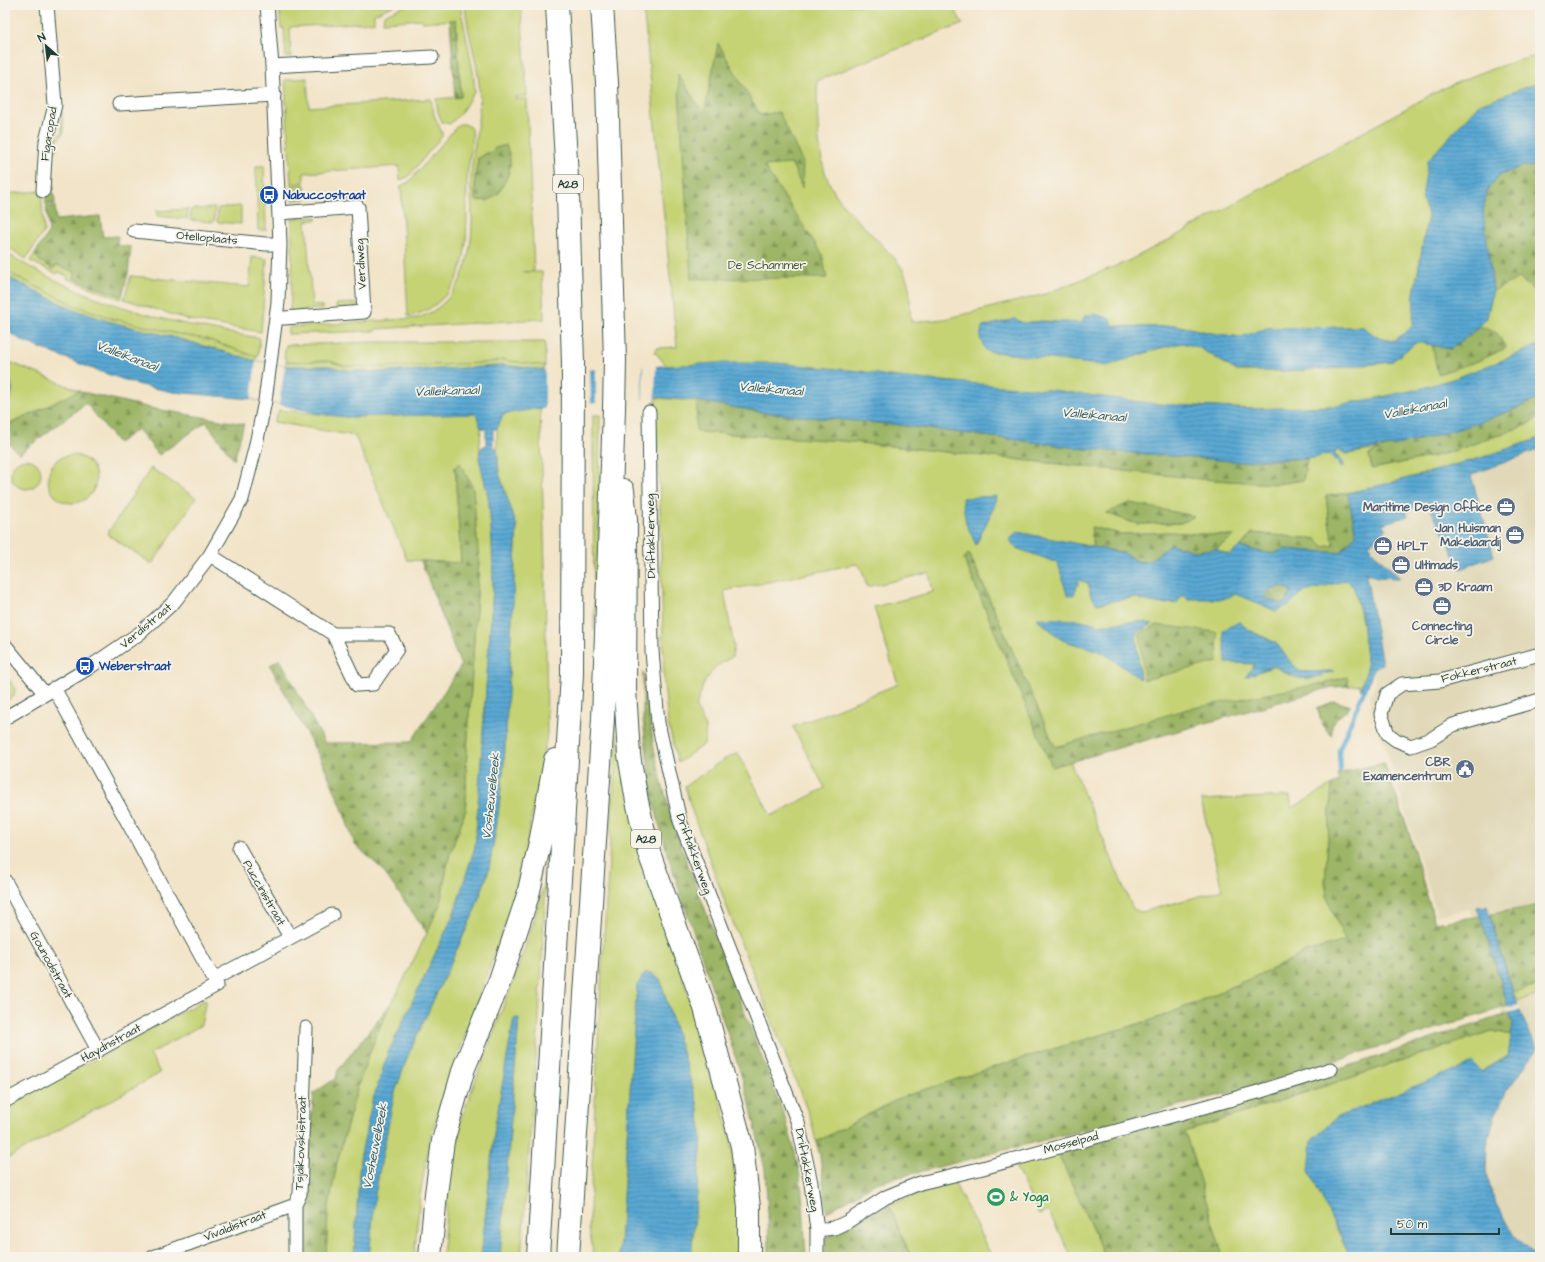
<svg xmlns="http://www.w3.org/2000/svg" width="1545" height="1262" font-family="'Architects Daughter',sans-serif">
	<style>
		.built { fill: #e0d8b7 }
		.green { fill: #c5d375; stroke: #728854; fill-rule: evenodd }
		.forest { fill: url(#forest-firs); stroke: #5e794d }
		.wetland { fill: url(#wetland-marsh); stroke: #728854 }
		.water { fill: url(#water-rules); stroke: #3c7284; fill-rule: evenodd }
		.pier { fill: #f2e4c8 }
		.lines { fill: none; stroke-linecap: round; stroke-linejoin: round }
		.stream { stroke: #5aa8d3; stroke-width: 4.5 }
		.minor-casing { stroke: #3f564a; stroke-width: 15 }
		.motorway-casing { stroke: #3f564a; stroke-width: 24 }
		.minor { stroke: #fff; stroke-width: 13 }
		.motorway { stroke: #fff; stroke-width: 22 }
		.labels { text-anchor: middle; dominant-baseline: central; stroke-width: 3.5; stroke-linejoin: round; paint-order: stroke }
		.shield { fill: #f7f3e8; stroke: #60746a; stroke-width: 1 }
		.shield-label { font-size: 11px; font-weight: bold; fill: #1f3d34 }
		.street-label { font-size: 12px; fill: #1f3d34; stroke: #f7f3e8 }
		.transit-label { font-size: 12px; font-weight: bold; fill: #164399; stroke: #f7f3e8; text-anchor: start }
		.park-label { font-size: 12px; fill: #405b41; stroke: #f7f3e8 }
		.service-label { font-size: 12px; font-weight: bold; fill: #4e5e75; stroke: #f7f3e8; text-anchor: end }
		.leisure-label { font-size: 12px; font-weight: bold; fill: #27864d; stroke: #f7f3e8; text-anchor: start }
		.water-label { font-size: 13px; font-style: italic; fill: #315d64; stroke: #f7f3e8 }
	</style>
	<defs>
		<pattern id="forest-firs" width="22" height="20" patternUnits="userSpaceOnUse"><rect width="22" height="20" fill="#9cb566"/><path d="M5 1l3.5 6h-7zM16 11l3.5 6h-7z" fill="#7f9455"/></pattern>
		<pattern id="wetland-marsh" width="20" height="14" patternUnits="userSpaceOnUse"><rect width="20" height="14" fill="#c5d375"/><path d="M1 5h8M5 5V1M11 12h8M15 12V8" fill="none" stroke="#a9b666"/></pattern>
		<pattern id="water-rules" width="6" height="5" patternUnits="userSpaceOnUse"><rect width="6" height="5" fill="#5aa8d3"/><path d="M0 2.5h6" fill="none" stroke="#4a8aac"/></pattern>
	</defs>
	<rect width="100%" height="100%" fill="#f7f3e8"/>
	<filter id="ink" filterUnits="userSpaceOnUse"><feTurbulence type="fractalNoise" baseFrequency=".025" numOctaves="2"/><feDisplacementMap in="SourceGraphic" scale="8" xChannelSelector="R" yChannelSelector="G"/><feConvolveMatrix kernelMatrix="1 2 1 2 8 2 1 2 1" color-interpolation-filters="sRGB"/></filter>
	<filter id="wash" filterUnits="userSpaceOnUse"><feTurbulence type="fractalNoise" baseFrequency=".012" numOctaves="4" result="noise"/><feDisplacementMap in="SourceGraphic" scale="16" xChannelSelector="R" yChannelSelector="G"/><feGaussianBlur stdDeviation="0.9" result="paint"/><feColorMatrix in="noise" values="0 0 0 0 0 0 0 0 0 0 0 0 0 0 0 0 0 1.4 0 .05"/><feComposite in="paint" operator="in"/></filter>
	<g filter="url(#wash)">
		<rect width="100%" height="100%" fill="#f2e4c8"/>
		<path class="built" d="M1540,417V1257H1363L1303,1081L1505,1023L1470,909L1437,915L1388,755L1370,704V694L1375,684L1356,481L1526,425Z"/>
		<path class="green" d="M279,5H395L374,14V22L290,27L291,57H286L284,28H281Z
			M406,5H460L473,71L475,91L460,114L450,124L442,122L438,112L436,99L461,97L456,20L422,22V19L383,22L384,15Z
			M465,5H521L527,96L515,97V99H527L534,271L522,272H542L544,319L376,329L375,331L288,334V328L290,327L418,318C460,304 472,260 472,219C472,205 470,191 471,177C473,145 482,114 479,83C476,57 467,31 465,5ZM491,152L510,171L499,193L479,201L475,199V177L483,154Z
			M643,5H952L963,24L861,63L817,81C818,111 816,144 825,172C835,204 863,224 885,248C893,256 902,265 906,277C912,291 909,307 911,322L945,319L1045,294L1128,261L1180,234L1432,94C1467,77 1502,64 1540,55V82L1526,88L1422,198L1428,215L1414,294L1413,325L1404,334L1392,341L1379,338L1363,327L1267,328L1241,337L1211,333L1175,325L1159,327L1114,326L1042,321L1023,323L1015,319L982,327L1161,348L1182,343L1198,347L1237,371H1283L1328,369L1390,362L1417,342L1493,291L1523,166H1538L1540,167V344L1503,360L1456,378L1419,389L1372,399L1331,406L1288,408L1252,409L1156,404L891,376L667,367L656,353H654L656,348L677,347Z
			M307,78L309,107L431,99L434,115L442,133V136L408,177L400,180L399,166L304,173V183L291,184L285,80Z
			M60,112H62L64,132L57,141V149L51,157L52,168H49L51,188H45L48,156L55,148L54,140L62,132Z
			M459,124H464L469,126C470,128 471,129 472,131C474,140 467,169 467,180C465,223 475,274 436,304C428,310 419,315 408,316L401,186L409,182Z
			M256,166H264L266,230H258Z
			M305,185V199L292,200L291,186Z
			M41,191L44,231L26,259L5,245V194Z
			M350,198L351,201L330,203L329,202L331,199Z
			M241,206V224L217,222L218,208Z
			M215,208L214,222L190,220L191,209Z
			M188,209L187,219L157,216V211Z
			M317,217L316,220L306,221L312,305L322,306L323,308V309L290,311L292,278V218Z
			M5,252C80,301 172,325 260,338L258,354L257,357L206,339L187,336L114,319L74,305L5,271Z
			M35,253L36,257L53,269L57,265L75,272L74,279L122,296L121,299L67,279L68,276L58,272L57,274L30,261Z
			M252,257L267,259L261,332L189,320L124,299L131,276L249,287Z
			M356,303L358,305L357,307L336,308V306L337,304Z
			M376,342H545V366L503,360L485,363L380,367L344,366L329,361L286,362V358H284L286,345Z
			M5,360L80,391L5,426V405L9,401L11,381L5,373Z
			M656,398L697,401L696,430L842,441L1201,479L1277,484L1303,480L1307,459L1329,454L1339,464H1342L1341,460L1335,455L1334,451L1339,450L1347,454L1378,449L1369,455L1373,469L1448,453L1526,425L1540,417V438L1471,461L1464,462C1419,475 1373,490 1326,496L1330,528L1334,545L1324,547L1316,539L1252,533L1240,547L1229,555L1216,549L1233,536L1170,532L1121,534L1092,527L1093,547L1017,532L1016,548L1058,563L1074,595L1079,580L1088,583L1091,596L1097,604L1136,597L1142,600L1162,604L1177,603L1181,595L1222,599L1237,594L1276,611L1289,605L1301,593L1347,580L1354,588L1362,620L1367,669L1363,685L1349,686L1346,678L1055,747L969,553L964,559L1052,767L1070,761L1133,909L1141,912L1222,890L1201,800L1290,796L1292,808L1332,785L1325,882L1328,900L1346,941L1303,953L1281,965L1193,1004L1155,1019L1016,1060L902,1097L816,1142L811,1120L728,910L691,808L685,786L723,760L738,753L771,816L825,788L793,727L898,684L874,607L933,592L929,573L867,587L862,569L856,564L724,591L734,647L732,657L715,667L704,683L696,707L706,729L704,744L678,763L668,723L664,684L659,465L655,421ZM1107,513L1193,516V517L1181,523L1137,524ZM1037,619L1081,620L1100,625L1152,624L1136,632L1140,678L1102,652L1062,640ZM1239,622L1249,630L1276,643L1289,660L1300,672L1332,671L1311,679L1295,678L1274,666L1246,677L1255,664Z
			M540,408L545,566L547,734L527,842L511,908L447,1085L430,1138L420,1195L414,1257H369L375,1194L394,1095L409,1053L472,917L488,873L497,823L504,764L517,527L499,473L497,448V429L503,414Z
			M279,410L347,417L476,414L481,428L479,458L488,496L492,540L493,588L475,847L453,916L388,1053L373,1102L360,1159L354,1257H326L328,1211L337,1163L358,1085L376,1035L427,933L440,904L449,857L466,809V767L479,561L455,467L461,563L407,560L355,436L274,422Z
			M593,415H600L598,580L594,631Z
			M48 479a24 24 0 1 1 48 0a24 24 0 1 1-48 0Z
			M11 474a15 15 0 1 1 30 0a15 15 0 1 1-30 0Z
			M151,468L196,498L152,564L107,534Z
			M5,674L15,688L14,696L5,702Z
			M617,734L649,877L700,1030L731,1138L744,1257H691L702,1139L697,1102L660,979L651,973H645L637,985L619,1257H594L589,1229L600,1000Z
			M546,878L539,1018L521,1257H500L519,1019L514,1018L495,1126L481,1257H442L450,1171L459,1124L519,965L534,921Z
			M1540,984V995L1516,1001L1513,992Z
			M206,999L201,1025L150,1054L160,1073L5,1160V1107Z
			M1492,1031L1512,1035L1508,1056L1309,1171L1350,1257H1223L1185,1132Z
			M1058,1153L1105,1257H1068L1071,1255L1048,1211L1039,1215L1014,1164Z
			M954,1182L992,1257H911L889,1205Z"/>
		<path class="forest" d="M450,20H456L461,97L455,98Z
			M718,43L760,115L779,112L803,163L802,188L792,164L764,166L822,254L827,278L691,279L678,74L704,114Z
			M506,145C512,161 512,165 505,181C499,192 499,195 487,201L475,200V177L478,158L491,152L495,148Z
			M1523,166L1540,167V289L1535,291L1519,278L1493,291L1483,211L1487,191L1497,176Z
			M49,168H52L54,190L50,191V193H54L55,204L46,205L45,188H51Z
			M55,206L56,220L100,216L103,237L118,236L117,245L131,247L128,274L122,296L74,279L75,272L57,265L53,269L40,261L36,257L35,253L49,232L46,207Z
			M1480,326L1497,333L1506,348L1478,361L1438,374L1432,345L1450,349L1472,333Z
			M78,391L155,409L244,424L234,460L206,422L159,455L138,429L118,443L86,403L19,454L5,440V427Z
			M1540,398V417L1526,425L1448,453L1372,469L1369,455C1384,445 1401,445 1418,440C1459,427 1501,416 1540,398Z
			M697,401L767,413L900,425L1087,449L1231,461L1307,459L1303,480L1277,484L1201,479L842,441L698,432L696,430Z
			M460,463L473,488L479,561L466,767V809L449,857L440,904L427,933L381,868L355,845L341,805L324,766L270,665L280,659L325,743L411,742L461,666L421,561L461,563L455,467Z
			M1348,493L1356,535L1340,553L1284,549L1272,554L1241,547L1252,533L1316,539L1324,547L1334,545L1330,528L1326,496Z
			M1130,503L1194,516L1181,523L1137,524L1106,513Z
			M1091,527L1121,534L1170,532L1234,536L1216,549L1194,551L1171,544L1150,561L1139,562L1124,553L1093,547Z
			M969,553L1055,747L1188,709L1319,684L1347,677L1349,686L1332,687L1052,767L964,559Z
			M1281,586L1292,591L1287,600L1282,604L1265,598L1267,592Z
			M1157,625L1217,632L1218,662L1144,680L1140,633Z
			M643,672L654,749L663,787L680,844L785,1118C790,1135 796,1153 799,1171C804,1199 804,1229 806,1257H769L768,1213L765,1170L750,1104L739,1068L668,856L652,797L643,720Z
			M1335,701L1351,706L1332,723V736L1323,726L1317,708Z
			M1384,763L1407,826L1435,923L1480,916L1508,1006L1252,1087L876,1183L827,1212L820,1156L816,1142L902,1097L1016,1060L1155,1019L1193,1004L1281,965L1303,953L1345,941L1328,900L1325,882L1332,785L1339,782L1337,774Z
			M1540,905V984L1513,992L1490,914Z
			M392,1002L376,1035L358,1085L337,1163L328,1211L326,1257H302L305,1181L314,1093L336,1078L338,1070Z
			M1510,1013L1513,1024L1512,1035L1492,1031L1185,1132L1223,1257H1105L1058,1153L1261,1095Z
			M889,1205L911,1257H825L826,1238L864,1216Z"/>
		<path class="wetland" d="M5,271L74,305L114,319L187,336L206,339L257,357L256,361L176,338L111,322L72,309L5,276Z
			M503,360L545,366L543,370L503,365L485,367L380,372L344,370L328,366H285L286,362L329,361L344,366L380,367L485,363Z"/>
		<path class="water" d="M1540,82V167L1523,166L1498,176L1487,191L1483,211L1487,239L1493,291L1487,318L1472,333L1450,349L1417,342L1391,362L1328,369L1283,371H1237L1198,347L1182,343L1161,348L1106,366L986,351L980,338L982,327L1015,319L1023,323L1042,321L1082,323L1085,315L1095,314L1109,318L1114,326L1159,327L1175,325L1211,333L1241,337L1267,328L1363,327L1379,338L1393,341L1404,334L1413,325L1414,294L1428,215L1422,198L1428,160L1479,104Z
			M5,276L72,309L111,322L176,338L256,361L285,366H328L344,370L380,372L485,367L503,365L559,372L716,363H777L860,371L894,377L1053,390L1156,404L1252,409L1331,406L1372,399L1419,389L1456,378L1503,360L1540,344V398C1499,417 1454,432 1410,442C1389,447 1367,449 1347,454L1339,450L1335,451V455C1339,458 1343,461 1343,467H1339V464L1329,454L1314,458L1258,460L1242,462L1208,459L1087,449L900,425L767,413L697,401L655,397L555,406L503,414L497,429H493V448H497L499,473L517,527L504,764L497,823L488,873L472,917L409,1053L394,1095L375,1194L369,1257H354L360,1159L372,1102L388,1053L453,916L475,847L493,588L492,540L488,496L479,458L481,448L486,445V429L481,428L476,414L347,417L320,414L279,404L251,399L173,392L140,385L98,371L23,341L5,330Z
			M5,373C14,384 15,394 5,405Z
			M1540,438V449L1471,475L1494,556L1461,569L1426,500L1406,513L1408,516L1382,524L1386,529L1369,545L1372,549L1371,550L1400,578L1378,577L1367,574L1365,570L1382,664L1374,668L1366,691L1360,689L1367,669L1362,620L1354,588L1347,580L1301,593L1289,605L1276,611L1237,594L1222,599H1188L1181,595L1177,603L1162,604L1142,600L1136,597L1097,604L1091,596L1088,583L1079,580L1074,595H1067L1058,563L1016,548L1009,539L1017,532L1124,553L1139,562L1149,561L1171,544L1194,551L1216,549L1229,555L1240,547L1272,554L1284,549L1340,553L1356,535L1348,493L1413,477L1464,462L1471,461ZM1281,586L1292,591L1287,600L1282,604L1265,598L1267,592Z
			M996,496L995,505L976,545L966,524L962,498Z
			M1037,618L1081,620L1100,625L1138,621L1153,624L1136,632L1140,679L1102,652L1062,640Z
			M1239,622L1249,630L1276,643L1289,660L1300,672L1334,671C1303,682 1303,681 1274,666L1245,677L1255,664L1226,663L1223,630Z
			M1487,906C1502,954 1513,1005 1538,1049L1507,1090L1495,1116L1487,1145L1486,1174L1496,1204L1514,1236L1537,1257H1350L1309,1171L1312,1139L1337,1117L1473,1063L1482,1072L1508,1056L1513,1024L1496,964L1477,907Z
			M645,973H651L660,979L697,1102L702,1138L691,1257H619L637,985Z
			M514,1018H519L500,1257H481L495,1126Z"/>
		<path class="pier" d="M256,361L285,366L279,404L251,399Z
			M642,365V400L596,404V368Z
			M643,365H656L655,399L643,400Z
			M545,369L559,370L590,369L591,405L545,409Z
			M1519,1005L1521,1009L1508,1013L1507,1008Z"/>
		<g class="lines">
			<path class="stream" d="M1340,771L1339,750L1366,686"/>
		</g>
	</g>
	<g filter="url(#ink)">
		<g class="lines">
			<defs>
				<path id="minor" d="M272,66L432,57
					M119,104L274,95
					M43,191L46,141L55,105L47,5
					M134,231L266,244H280
					M276,317L284,318L364,312L358,207L279,213
					M649,412L652,651L658,723L680,821L798,1123L811,1183L817,1230V1257
					M210,555L333,634L357,685L373,684L397,649L389,634H333
					M5,645L45,694
					M1540,654L1440,681L1402,684L1387,694L1381,714L1388,734L1396,740L1411,746L1431,739L1453,725L1540,700
					M5,718L87,669L140,633L174,602L210,555L242,499L255,449L265,401L278,302L280,244L278,193L272,66L267,5
					M239,848L290,937
					M5,881L98,1050
					M214,979L332,915
					M5,1101L217,985L54,688
					M817,1230L834,1228L847,1222L886,1197L920,1183L979,1169L1258,1092L1331,1069
					M153,1257L295,1205
					M295,1257V1205L300,1194L306,1028"/>
				<path id="motorway" d="M623,490L626,520L625,690L629,755L637,801L649,853L705,1008L742,1146L749,1207V1257
					M430,1257L436,1194L443,1141L464,1068L500,980L528,895L541,838L555,760
					M538,1257L572,674L573,364L568,195L557,5
					M568,1257L603,718L614,409L615,361L607,83L602,5"/>
			</defs>
			<use href="#minor" class="minor-casing"/>
			<use href="#motorway" class="motorway-casing"/>
			<use href="#minor" class="minor"/>
			<use href="#motorway" class="motorway"/>
		</g>
	</g>
	<defs>
		<symbol id="bus-disc" viewBox="-11 -11 22 22"><circle r="9.5" fill="#1a4fb4" stroke="#f7f3e8"/><path d="M-5-6H5V4H4V6H2V4H-2V6H-4V4H-5ZM-3.5-4V0h7V-4ZM-3.5 1.2v1.5H-2V1.2ZM2 1.2v1.5H3.5V1.2Z" fill="#fff"/></symbol>
		<symbol id="office-disc" viewBox="-11 -11 22 22"><circle r="9.5" fill="#5c6f8a" stroke="#f7f3e8"/><path d="M-6-3h4V-5.5h4V-3h4V5H-6ZM-1-4.5V-3h2v-1.5ZM-6 0V1H6V0Z" fill="#fff"/></symbol>
		<symbol id="civic-disc" viewBox="-11 -11 22 22"><circle r="9.5" fill="#5c6f8a" stroke="#f7f3e8"/><path d="M-.6-6.5H3V-4.5H.6V-3L4-1V1h2V6H-6V1h2V-1L-.6-3ZM-1.2 2.5V6h2.4V2.5Z" fill="#fff"/></symbol>
		<symbol id="stadium-disc" viewBox="-11 -11 22 22"><circle r="9.5" fill="#2e9e5b" stroke="#f7f3e8"/><path d="M0-5a6.5 5 0 1 0 0 10a6.5 5 0 1 0 0-10ZM-3.5-1.8h7v3.6h-7Z" fill="#fff"/></symbol>
	</defs>
	<g fill-rule="evenodd">
		<use href="#bus-disc" x="258" y="184" width="22" height="22"/>
		<use href="#office-disc" x="1495" y="496" width="22" height="22"/>
		<use href="#office-disc" x="1504" y="524" width="22" height="22"/>
		<use href="#office-disc" x="1372" y="535" width="22" height="22"/>
		<use href="#office-disc" x="1390" y="554" width="22" height="22"/>
		<use href="#office-disc" x="1413" y="576" width="22" height="22"/>
		<use href="#office-disc" x="1431" y="595" width="22" height="22"/>
		<use href="#bus-disc" x="74" y="655" width="22" height="22"/>
		<use href="#civic-disc" x="1454" y="758" width="22" height="22"/>
		<use href="#stadium-disc" x="985" y="1186" width="22" height="22"/>
	</g>
	<g class="labels">
		<g class="shield">
			<rect x="553" y="175" width="30" height="18" rx="3"/>
			<rect x="631" y="830" width="30" height="18" rx="3"/>
		</g>
		<g class="shield-label">
			<text x="568" y="184">A28</text>
			<text x="646" y="839">A28</text>
		</g>
		<g class="street-label">
			<text transform="translate(49 134) rotate(-81)">Figaropad</text>
			<text transform="translate(207 238) rotate(5)">Otelloplaats</text>
			<text transform="translate(361 264) rotate(-93)">Verdiweg</text>
			<text transform="translate(651 536) rotate(-91)">Driftakkerweg</text>
			<text transform="translate(146 626) rotate(-40)">Verdistraat</text>
			<text transform="translate(1479 670) rotate(-14)">Fokkerstraat</text>
			<text transform="translate(694 854) rotate(70)">Driftakkerweg</text>
			<text transform="translate(264 893) rotate(60)">Puccinistraat</text>
			<text transform="translate(51 965) rotate(61)">Gounodstraat</text>
			<text transform="translate(111 1043) rotate(-29)">Haydnstraat</text>
			<text transform="translate(301 1143) rotate(-88)">Tsjaikovskistraat</text>
			<text transform="translate(1071 1143) rotate(-15)">Mosselpad</text>
			<text transform="translate(807 1170) rotate(79)">Driftakkerweg</text>
			<text transform="translate(235 1226) rotate(-21)">Vivaldistraat</text>
		</g>
		<g class="transit-label">
			<text x="283" y="195">Nabuccostraat</text>
			<text x="99" y="666">Weberstraat</text>
		</g>
		<g class="park-label">
			<text x="767" y="265">De Schammer</text>
		</g>
		<g class="service-label">
			<text x="1492" y="507">Maritime Design Office</text>
			<text x="1501" y="528">Jan Huisman<tspan x="1501" dy="14">Makelaardij</tspan></text>
			<text x="1397" y="546" text-anchor="start">HPLT</text>
			<text x="1415" y="565" text-anchor="start">Ultimads</text>
			<text x="1438" y="587" text-anchor="start">3D Kraam</text>
			<text x="1442" y="626" text-anchor="middle">Connecting<tspan x="1442" dy="14">Circle</tspan></text>
			<text x="1451" y="762">CBR<tspan x="1451" dy="14">Examencentrum</tspan></text>
		</g>
		<g class="leisure-label">
			<text x="1010" y="1197">&amp; Yoga</text>
		</g>
		<g class="water-label">
			<text transform="translate(127 356) rotate(21)">Valleikanaal</text>
			<text transform="translate(771 389) rotate(5)">Valleikanaal</text>
			<text transform="translate(447 391) rotate(-2)">Valleikanaal</text>
			<text transform="translate(1415 409) rotate(-11)">Valleikanaal</text>
			<text transform="translate(1094 415) rotate(5)">Valleikanaal</text>
			<text transform="translate(491 796) rotate(-84)">Vosheuvelbeek</text>
			<text transform="translate(375 1146) rotate(-79)">Vosheuvelbeek</text>
		</g>
	</g>
	<rect width="1545" height="1262" fill="none" stroke="#f7f3e8" stroke-width="20"/>
	<g transform="translate(46 46) rotate(332)" stroke="#f7f3e8" stroke-width="3" paint-order="stroke">
	<path d="M0-3L7 15L0 10L-7 15Z" fill="#1f3d34"/>
	<text y="-6" font-size="11" font-weight="bold" text-anchor="middle" fill="#1f3d34">N</text>
	</g>
	<path d="M1391 1228v6h108v-6" fill="none" stroke="#1f3d34" stroke-width="2"/>
	<text x="1397" y="1228" font-size="12" fill="#1f3d34" stroke="#f7f3e8" stroke-width="3" paint-order="stroke">50 m</text>
</svg>
